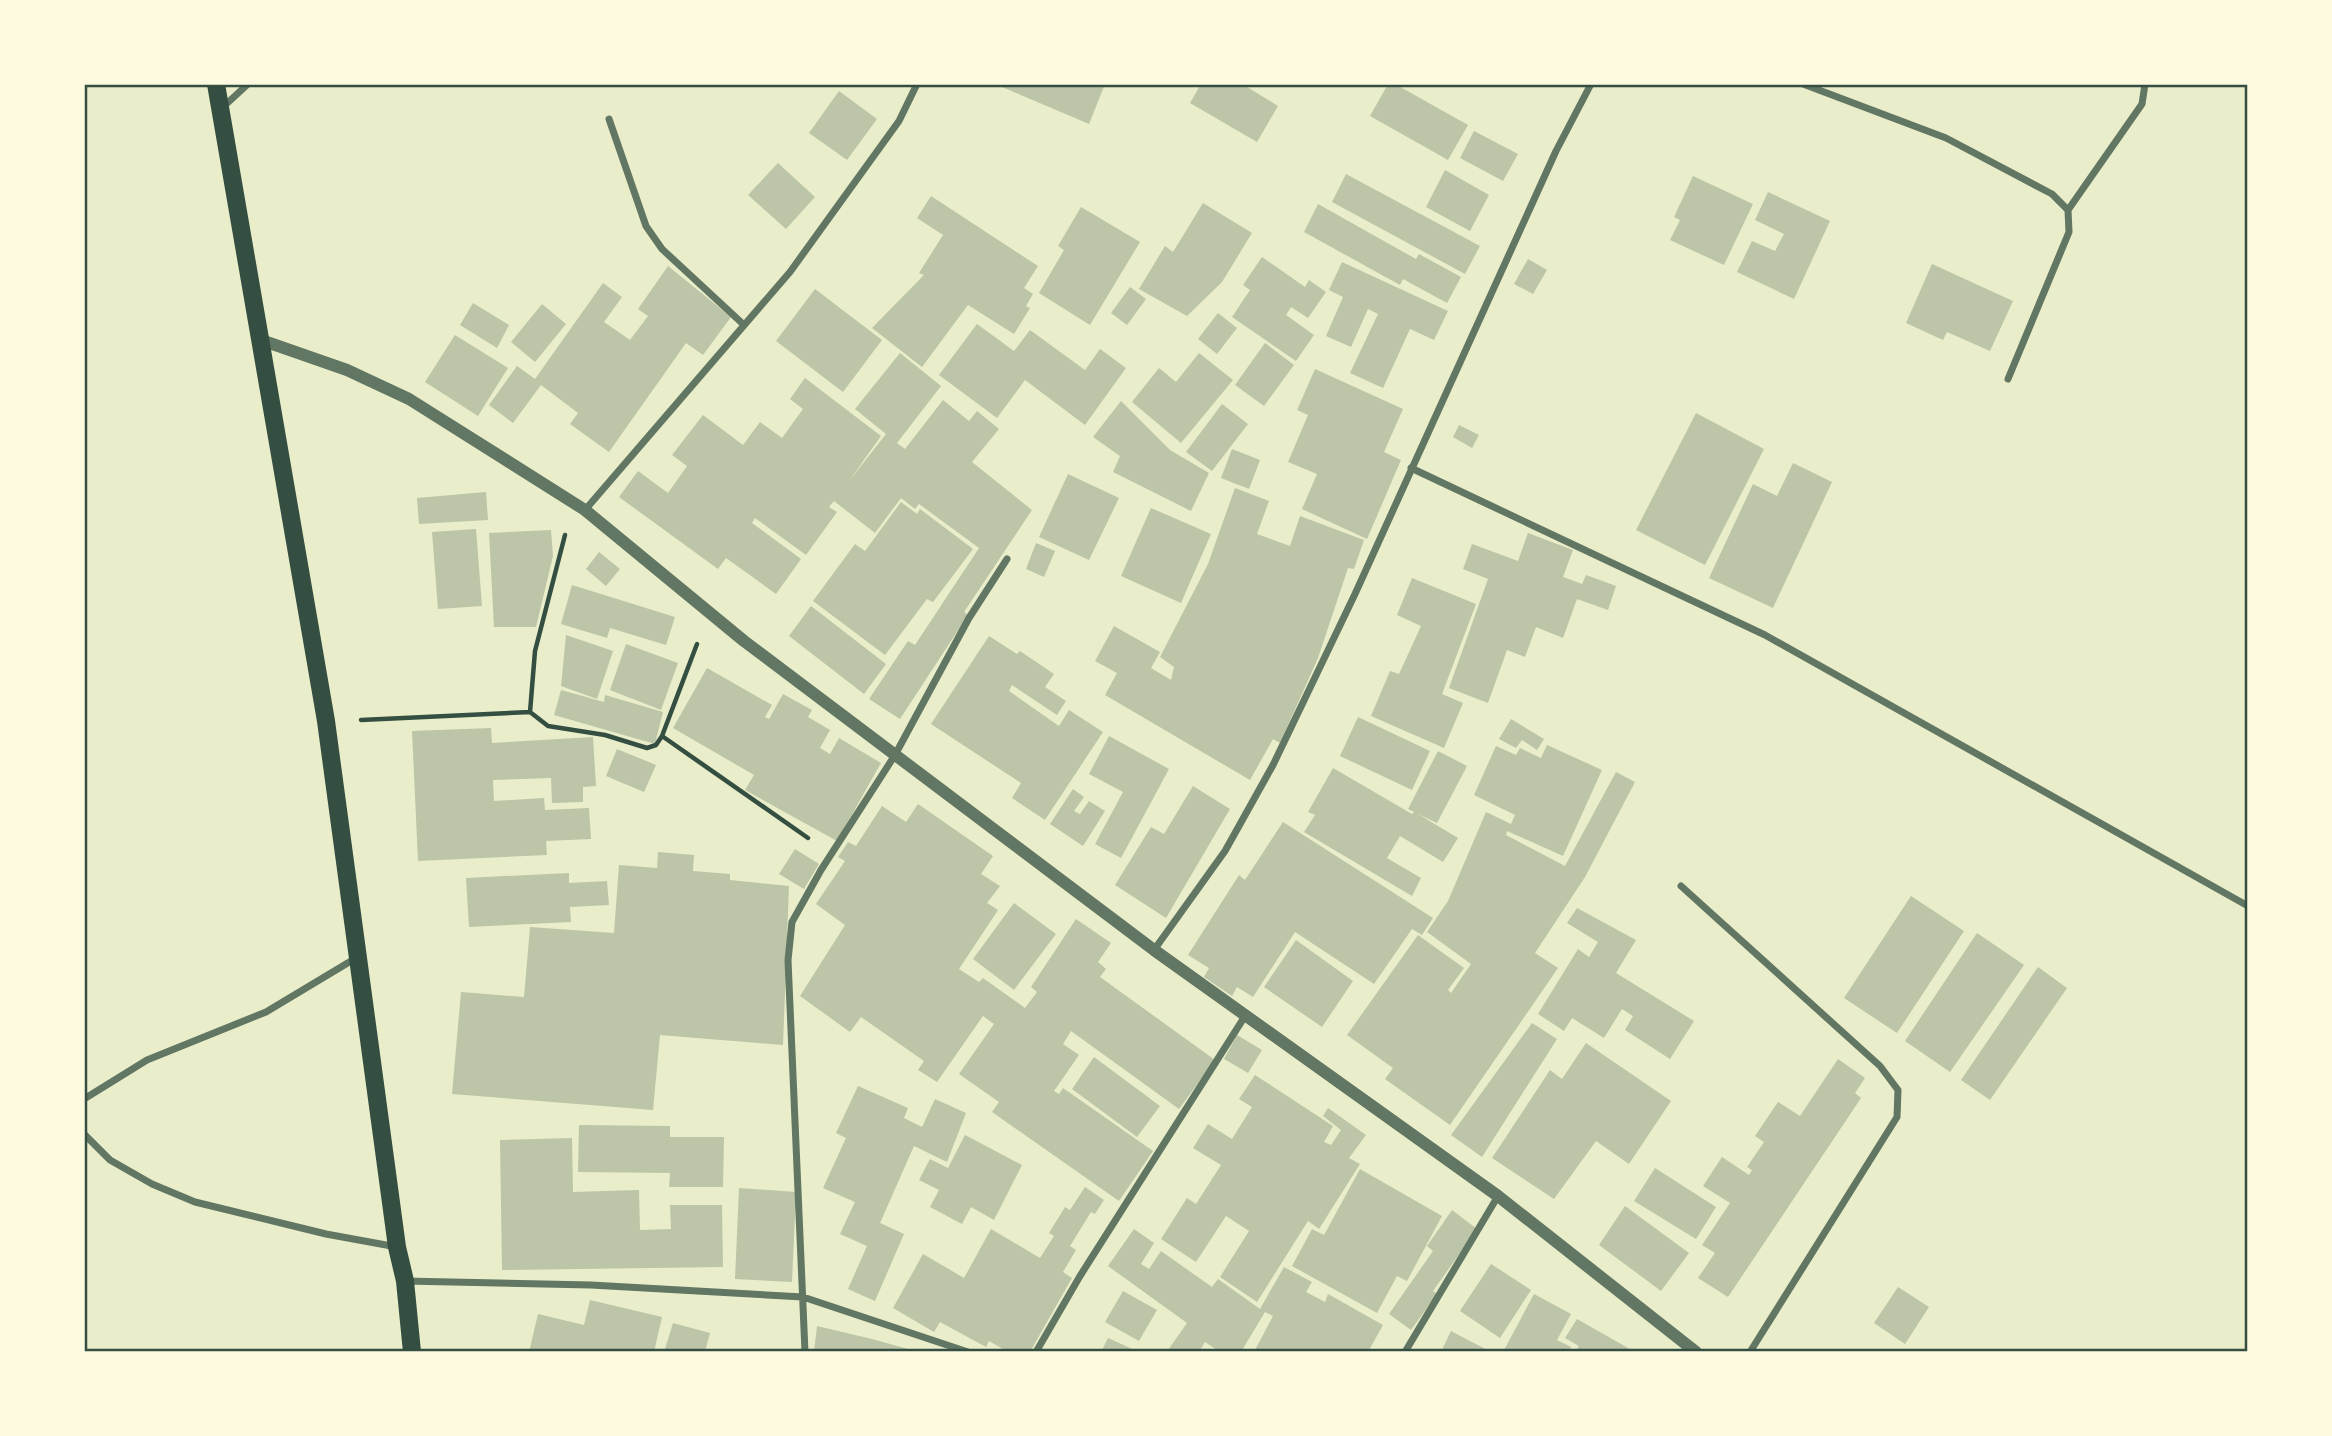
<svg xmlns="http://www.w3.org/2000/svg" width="2332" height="1436" font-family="'Titillium Web',sans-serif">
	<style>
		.building { fill: #bcc5a7 }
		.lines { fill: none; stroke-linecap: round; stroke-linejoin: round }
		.path { stroke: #344e41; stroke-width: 4.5 }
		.minor { stroke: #617663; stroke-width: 7 }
		.tertiary { stroke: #617663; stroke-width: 12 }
		.primary { stroke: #344e41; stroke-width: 18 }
		.neatline { fill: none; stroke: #344e41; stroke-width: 2.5 }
	</style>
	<rect width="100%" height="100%" fill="#e9edc9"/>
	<path class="building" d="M1003,84H1105L1089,124L1002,87Z
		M1201,84H1242L1278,106L1257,142L1190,103Z
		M1388,84H1395L1468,125L1448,160L1370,116Z
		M839,91L877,119L847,160L809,133Z
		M1474,131L1518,154L1503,181L1460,158Z
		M778,163L815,197L786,229L748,195Z
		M1445,170L1489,195L1470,231L1426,207Z
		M1346,174L1480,246L1465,274L1332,202Z
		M1693,176L1753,204L1724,265L1670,240L1680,220L1674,217Z
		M1768,192L1830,221L1794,299L1737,272L1752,241L1775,251L1784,234L1755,220Z
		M931,196L1038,266L1024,288L1033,294L1026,306L1030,308L1014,334L968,305L922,367L872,328L924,275L919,273L943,235L917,218Z
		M1203,203L1252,233L1222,282L1187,316L1139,289L1165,246L1173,252Z
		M1318,204L1416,259L1419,254L1461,277L1447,303L1403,279L1400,285L1304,232Z
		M1081,207L1140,242L1090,325L1039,293L1064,250L1058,246Z
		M1262,257L1305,287L1309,280L1326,292L1308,318L1291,307L1286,315L1314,335L1296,361L1232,317L1250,290L1243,285Z
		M1528,259L1547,270L1533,294L1514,284Z
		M1342,262L1448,311L1434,340L1410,329L1383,388L1350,373L1378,314L1368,309L1351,347L1326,336L1343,297L1329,290Z
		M1932,264L2013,301L1990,351L1947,332L1943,340L1906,323Z
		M668,266L731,317L703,355L686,343L609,452L570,424L578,413L541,385L513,423L489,405L517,366L535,379L603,283L622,297L604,322L630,340L648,316L638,309Z
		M1130,287L1146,299L1127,325L1111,313Z
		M815,289L882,340L843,392L776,341Z
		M473,303L509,325L497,348L460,325Z
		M542,304L566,324L535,362L511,342Z
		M1218,313L1237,328L1217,354L1198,339Z
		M977,324L1014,351L1030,330L1085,370L1100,349L1126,368L1085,425L1025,380L997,418L939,375Z
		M455,335L508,368L478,416L425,382Z
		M1265,343L1294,365L1264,406L1235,385Z
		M900,353L941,386L897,443L905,449L943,400L969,421L977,411L999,429L972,462L1032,510L964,612L968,615L900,719L869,699L908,641L915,645L979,548L919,504L915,509L901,498L875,533L834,501L829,507L837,512L806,555L755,518L752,523L801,559L776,594L726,558L718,569L619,497L638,471L668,493L687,466L672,455L703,415L743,445L760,422L782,438L803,409L790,399L805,378L881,436L849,481L886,434L855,409Z
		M1199,353L1233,380L1181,443L1132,402L1159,368L1176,382Z
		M1315,369L1403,409L1384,452L1401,460L1367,539L1302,509L1317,474L1288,462L1308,415L1297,410Z
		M1121,401L1170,450L1209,473L1191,511L1113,472L1120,456L1093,437Z
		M1222,404L1248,424L1212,471L1186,452Z
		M1696,413L1764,449L1705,565L1636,530Z
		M1459,425L1479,435L1472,448L1453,437Z
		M1232,449L1260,460L1249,489L1221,478Z
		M1793,463L1832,482L1773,608L1709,578L1753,484L1777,496Z
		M1068,474L1119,498L1089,560L1039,537Z
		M1235,488L1269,501L1257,534L1290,546L1300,516L1364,540L1354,569L1348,568L1318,658L1280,743L1273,739L1250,780L1105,695L1117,673L1095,661L1114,626L1160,652L1151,668L1171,680L1174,667L1160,657L1208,564Z
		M486,492L488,520L419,524L417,498Z
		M901,502L917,514L920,509L973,549L933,602L927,599L885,655L813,601L855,544L865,551Z
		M1151,508L1211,534L1181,603L1121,576Z
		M476,529L482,606L438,609L432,532Z
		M551,530L553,556L536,627H494L489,533Z
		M1528,533L1573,550L1563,577L1582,584L1586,575L1616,586L1608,610L1577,599L1563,638L1536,627L1525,657L1507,650L1488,703L1449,688L1488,579L1463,569L1472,544L1518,561Z
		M1036,543L1055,551L1044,577L1026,569Z
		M599,552L620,569L606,586L586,569Z
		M1412,578L1476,604L1442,694L1463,703L1444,748L1371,716L1390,671L1399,674L1421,626L1397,615Z
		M572,585L675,617L666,645L610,628L607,638L561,624Z
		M811,606L886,664L864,694L789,636Z
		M566,635L613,651L597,699L561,686Z
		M989,636L1017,654L1020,651L1054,674L1045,687L1066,701L1057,715L1012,685L1009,691L1059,726L1069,710L1103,732L1045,820L1012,798L1021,783L931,724Z
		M626,644L678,663L661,710L610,690Z
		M707,668L772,705L765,717L769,719L783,694L812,710L808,717L830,730L820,748L830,754L839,738L881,763L837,841L745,790L754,775L673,728Z
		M561,690L604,702L605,695L663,712L655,744L554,715Z
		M1358,717L1430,751L1412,790L1340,756Z
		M1511,719L1544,739L1537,750L1522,740L1516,748L1499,739Z
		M491,728L492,743L593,737L596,786L583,787V802L552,803L551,778L493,780L494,801L544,798L545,810L589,808L591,839L546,841L547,855L418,861L412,731Z
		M1109,736L1169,769L1121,858L1095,844L1123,792L1089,774Z
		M1547,745L1602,770L1563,856L1507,831L1506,835L1565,866L1616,772L1635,782L1585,877L1535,953L1558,968L1450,1125L1385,1079L1393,1068L1347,1035L1418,935L1464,968L1448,990L1451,993L1471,964L1427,932L1448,901L1486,812L1511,824L1515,815L1474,795L1496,746L1516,755L1520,748L1541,758Z
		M617,749L656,765L644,792L606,776Z
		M1438,751L1467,766L1437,823L1418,814L1458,838L1443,862L1400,836L1387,858L1421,878L1412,896L1304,832L1315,815L1308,812L1333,768L1412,814L1414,812L1408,809Z
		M1193,786L1230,809L1166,918L1115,885L1151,827L1164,834Z
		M1073,789L1084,797L1074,811L1080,814L1089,801L1105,811L1083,846L1050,824Z
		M918,804L993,856L981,874L1000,886L987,903L998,910L959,969L979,982L983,978L1025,1008L1037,992L1031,987L1076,919L1111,943L1098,962L1106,969L1100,977L1215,1060L1179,1109L1071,1031L1063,1044L1079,1055L1054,1091L1059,1094L1063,1088L1153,1151L1119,1201L992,1112L999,1102L959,1074L994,1024L983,1016L937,1082L918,1070L924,1061L861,1017L850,1032L800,996L845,925L816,904L845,861L838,857L848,842L856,846L882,806L906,822Z
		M1283,822L1433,918L1422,935L1412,929L1374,984L1295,932L1253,997L1237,987L1232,996L1204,977L1209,968L1188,955L1239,875L1245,880Z
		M795,849L819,864L804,889L779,874Z
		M658,852L694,855L693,871L730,874V880L789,886L783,1045L660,1035L653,1110L452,1094L461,992L524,997L530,927L614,933L619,865L657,868Z
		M569,873V883L607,881L609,905L570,907L571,922L469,927L466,878Z
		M1911,896L1964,931L1897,1033L1844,998Z
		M1014,903L1056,934L1014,990L973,959Z
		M1577,908L1636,940L1616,973L1694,1021L1670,1059L1625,1030L1633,1016L1622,1009L1604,1038L1572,1018L1564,1031L1538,1014L1578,949L1589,957L1598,942L1567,923Z
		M1977,933L2024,965L1950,1072L1905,1041Z
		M1296,940L1353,981L1322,1027L1264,987Z
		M2038,967L2067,988L1990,1100L1961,1080Z
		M1532,1023L1557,1039L1482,1157L1451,1135Z
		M1237,1035L1262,1050L1248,1073L1224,1059Z
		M1586,1043L1671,1101L1629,1164L1596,1141L1554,1199L1492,1158L1550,1070L1562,1079Z
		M1094,1057L1160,1106L1137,1137L1072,1089Z
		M1838,1059L1865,1078L1855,1093L1861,1098L1728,1297L1698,1278L1715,1253L1702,1245L1730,1203L1703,1186L1722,1157L1749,1175L1752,1170L1747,1167L1764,1142L1755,1136L1778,1102L1800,1116Z
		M1255,1075L1333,1126L1324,1142L1331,1145L1341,1130L1323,1116L1328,1108L1366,1135L1349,1158L1360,1164L1319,1229L1308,1221L1257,1302L1220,1277L1249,1231L1226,1216L1196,1262L1161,1239L1187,1198L1196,1204L1221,1165L1193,1148L1208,1124L1232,1139L1252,1107L1239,1099Z
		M858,1086L908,1108L904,1118L922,1127L935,1099L966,1113L947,1162L914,1146L880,1223L904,1234L875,1301L848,1289L867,1246L840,1234L855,1202L823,1188L846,1138L836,1133Z
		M579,1125L670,1126V1137H724L723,1187H669L670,1173L578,1172Z
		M965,1135L1022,1165L994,1220L971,1207L962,1224L930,1207L939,1190L919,1180L930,1159L948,1168Z
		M572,1138L573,1192L639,1190L640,1230L671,1229L670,1205H722L723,1267L502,1270L500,1140Z
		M1655,1168L1716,1207L1696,1239L1634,1201Z
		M1360,1169L1442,1216L1407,1281L1397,1276L1377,1313L1292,1266L1312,1229L1324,1235Z
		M1085,1187L1104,1200L1095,1214L1091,1212L1070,1246L1076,1250L1063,1272L1072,1278L1030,1352H1008L989,1341L986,1347L940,1322L934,1332L893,1308L923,1254L964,1278L991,1229L1040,1258L1054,1236L1049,1233L1065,1207L1070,1210Z
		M739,1188L796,1192L792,1282L735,1279Z
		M1625,1206L1689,1253L1661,1291L1599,1245Z
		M1452,1210L1477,1229L1433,1291L1437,1294L1411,1330L1389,1314L1433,1251L1427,1246Z
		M1134,1229L1154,1243L1141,1264L1149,1269L1161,1251L1212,1287L1218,1279L1260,1309L1284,1267L1312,1282L1306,1292L1325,1302L1328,1294L1383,1325L1368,1352H1254L1273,1316L1265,1312L1241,1352H1220L1205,1342L1199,1352H1171L1168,1350L1187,1323L1108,1266Z
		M1491,1264L1531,1290L1500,1338L1460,1311Z
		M1898,1287L1929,1307L1905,1344L1874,1323Z
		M1123,1291L1157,1310L1139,1341L1105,1322Z
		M1534,1294L1571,1314L1557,1340L1571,1347L1569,1352H1503Z
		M590,1300L662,1317L654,1352H529L538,1314L584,1325Z
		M1577,1319L1635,1352H1575L1579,1346L1565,1338Z
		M673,1323L710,1333L705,1352H664Z
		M817,1326L872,1339L908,1349L907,1352H814Z
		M1451,1331L1491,1352H1441Z
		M1108,1338L1139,1352H1101Z"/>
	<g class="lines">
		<path class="path" d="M530,712L535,651L565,535
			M361,720L530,712L548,726L605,735L647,748L656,745L662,736L697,644
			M662,736L808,838"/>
		<path class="minor" d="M1803,84L1946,138L2052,194L2068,210L2069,232L2008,379
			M223,107L248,84
			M609,119L646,226L662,249L743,324
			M2068,210L2142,104L2145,84
			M1411,468L1765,635L2248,906
			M585,510L790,272L899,121L917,84
			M1681,886L1880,1066L1898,1090L1897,1117L1750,1352
			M1154,950L1225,851L1273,765L1355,594L1556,151L1591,84
			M84,1099L147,1060L266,1012L356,958
			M84,1134L110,1160L152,1184L195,1202L326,1234L397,1247
			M405,1281L591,1285L803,1297L968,1352
			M805,1352L788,960L792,922L821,870L895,755L969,618L1007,559
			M1036,1352L1080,1276L1245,1016
			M1405,1352L1498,1196"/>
		<path class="tertiary" d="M261,340L347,370L409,399L585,510L744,641L1154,950L1498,1196L1696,1352"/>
		<path class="primary" d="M216,84L326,721L397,1247L405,1281L412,1352"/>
	</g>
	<rect width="2332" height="1436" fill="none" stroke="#fefae0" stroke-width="172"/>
	<rect x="86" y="86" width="2160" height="1264" class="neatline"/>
</svg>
